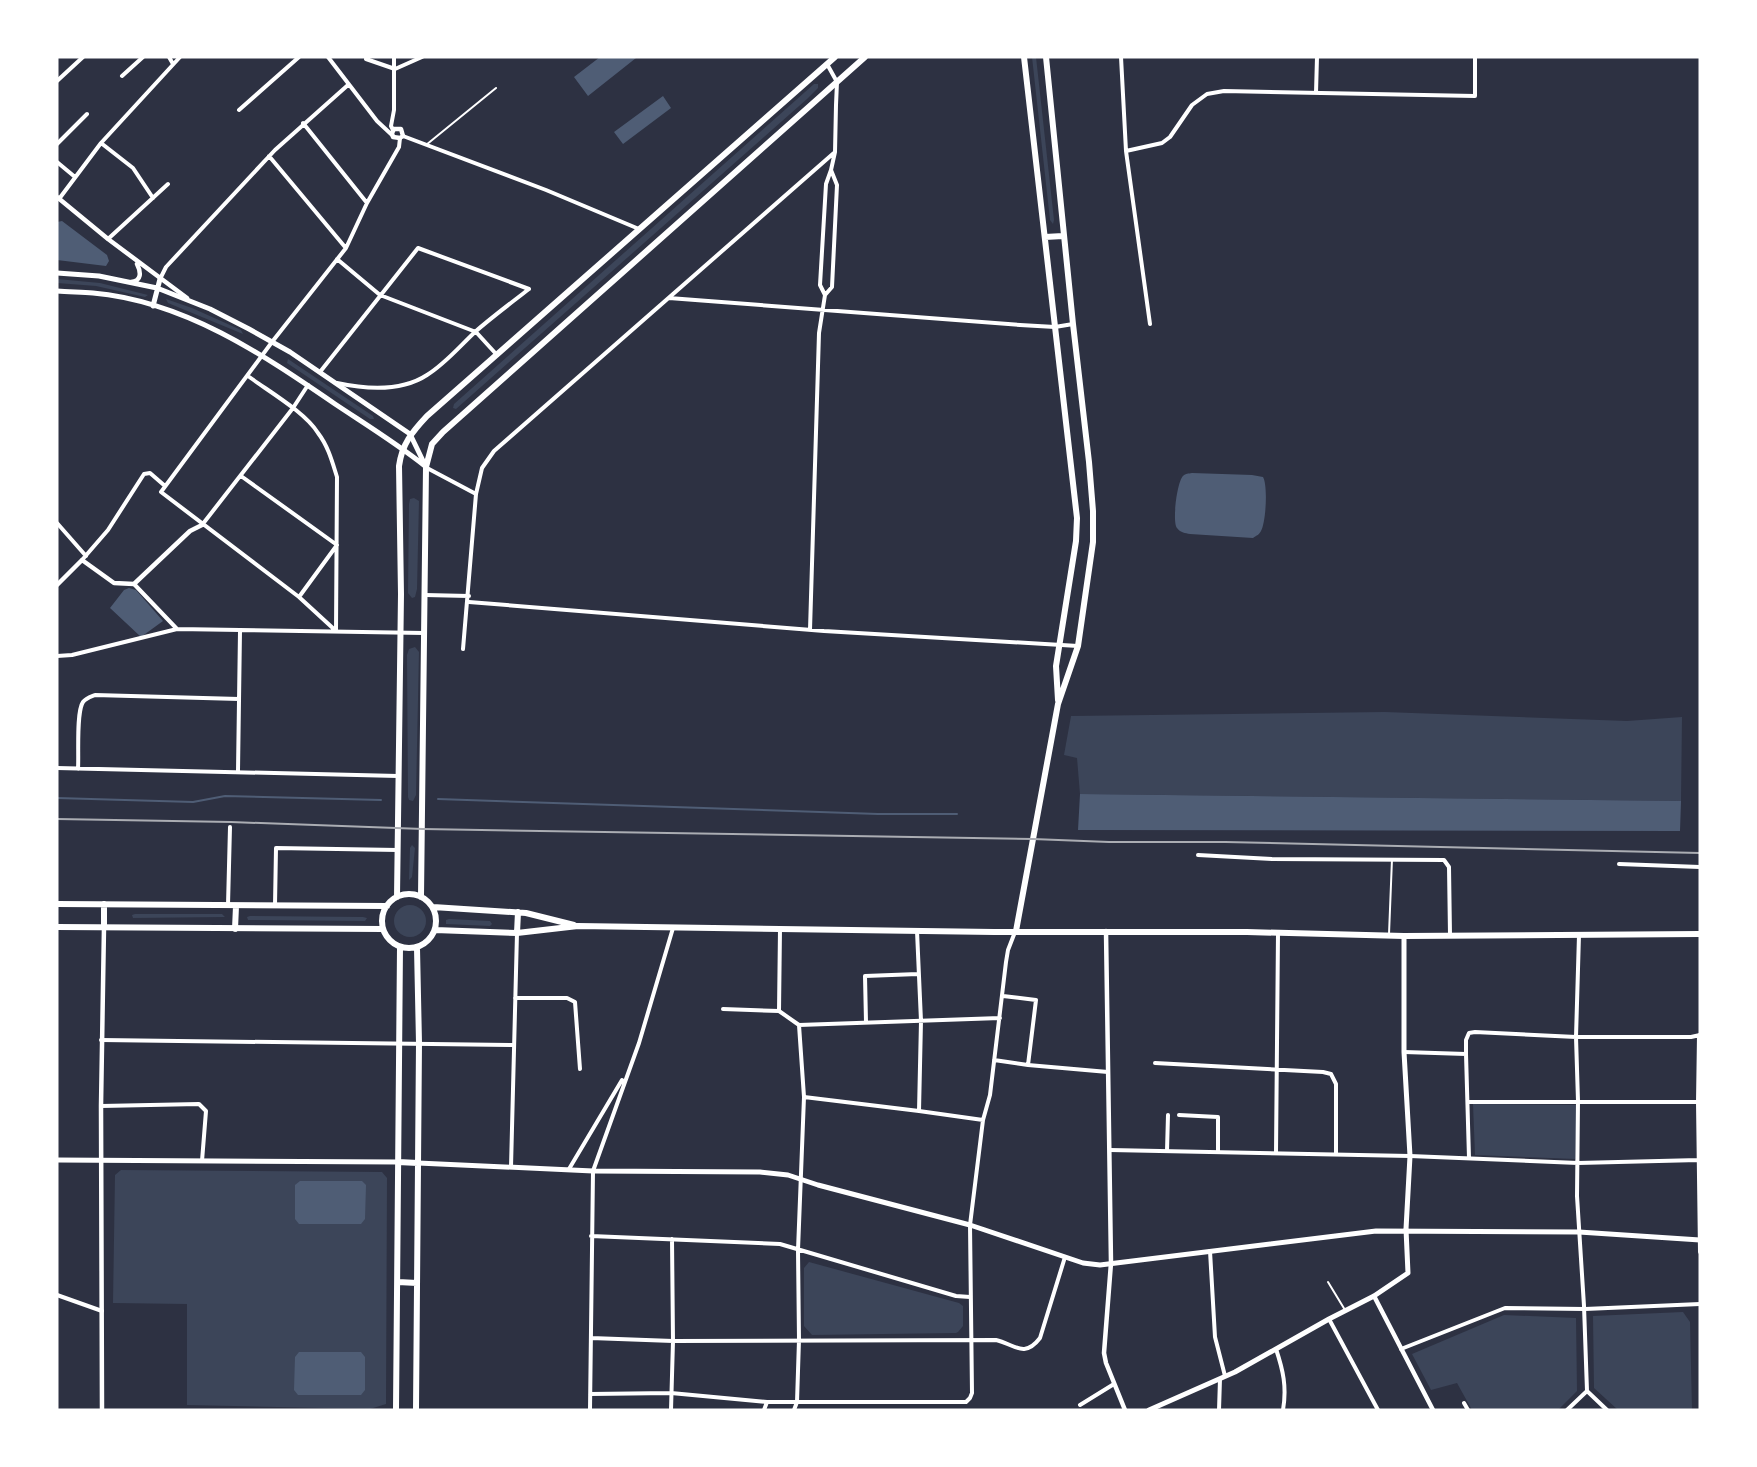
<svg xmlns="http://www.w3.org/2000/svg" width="1757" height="1467" font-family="Signika,sans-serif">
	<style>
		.green { fill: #3c4559 }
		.water { fill: #4f5d75 }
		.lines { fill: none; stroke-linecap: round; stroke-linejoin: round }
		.stream { stroke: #4f5d75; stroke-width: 2 }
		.service { stroke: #fff; stroke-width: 2 }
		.minor { stroke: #fff; stroke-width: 4 }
		.tertiary { stroke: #fff; stroke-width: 4.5 }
		.secondary { stroke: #fff; stroke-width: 5 }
		.primary { stroke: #fff; stroke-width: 6 }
		.rail { stroke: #abadb3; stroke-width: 2 }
	</style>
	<rect width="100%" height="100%" fill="#2d3142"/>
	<path class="green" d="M1032,57H1036L1054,220L1053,224L1050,220Z
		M814,84H818V88L807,99L456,409L453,408L454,404Z
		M57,279L100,283L148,295L145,297L96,286L57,283Z
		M166,299L192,308L241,330L243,334L168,303Z
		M288,359L373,416L374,419H370L287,363Z
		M414,498L419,501L417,589L415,597L412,598L408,593L409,504L410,499Z
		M415,647L419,652L416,795L413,801L409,800L408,797L407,655L409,649Z
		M1385,712L1627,721L1682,717L1681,801L1080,794L1077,758L1064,755L1071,716Z
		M412,845L415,848L412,877L409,880L410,848Z
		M394 921a16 16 0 1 1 32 0a16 16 0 1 1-32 0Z
		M135,914H222L225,917L133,918L132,915Z
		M250,916L363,917L367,918L365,921L248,920L247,917Z
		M449,919L490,921L492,924L490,926L446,924V920Z
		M1473,1104L1577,1105L1575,1159L1475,1155Z
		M121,1170L382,1172L387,1178L386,1404L370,1409L187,1405V1304L113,1303L115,1175Z
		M809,1262L959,1303L963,1306V1326L958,1332L956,1333L812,1335L804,1326V1268Z
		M1683,1312L1690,1322L1692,1410H1618L1594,1388L1593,1316Z
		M1504,1315L1576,1318L1577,1391L1558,1410H1472L1457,1383L1431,1390L1412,1354Z"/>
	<path class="water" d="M600,57L636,58L588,96L574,77Z
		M663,96L671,108L623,144L614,132Z
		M62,221L107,255L109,261L106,266L57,260V222Z
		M1192,473L1252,475L1263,477C1268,485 1266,522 1261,531C1259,535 1257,535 1253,538L1190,534C1185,533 1181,533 1177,528C1172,522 1177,482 1183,476C1186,473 1188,474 1192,473Z
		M129,588L136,590L163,621L141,637L110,608L124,590Z
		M1080,794L1681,801L1680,831L1078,830Z
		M300,1181H362L366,1185L365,1219L361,1224H299L295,1219V1185Z
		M299,1352H361L365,1357V1390L361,1395H298L294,1390L295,1357Z"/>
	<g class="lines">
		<path class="stream" d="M57,798L193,802L225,796L381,800
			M438,799L878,814H957"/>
		<path class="service" d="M426,145L496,88
			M1389,934L1392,859
			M1328,1282L1345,1310"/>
		<path class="minor" d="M169,57L173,64
			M328,57L377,121L392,135
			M1121,57L1126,151L1150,324
			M366,59L395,69L422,57
			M122,76L143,57
			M57,81L83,57
			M1316,93L1317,57
			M239,110L299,57
			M303,123L367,203
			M393,130L391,126L394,110V57
			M101,143L133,168L153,198
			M57,144L87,114
			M1126,151L1162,143L1170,137L1192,105L1207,94L1224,91L1475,96V57
			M269,156L345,247
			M57,162L75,177
			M59,199L101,143L180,57
			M108,239L168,184
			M337,259L380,295L476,332L497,355
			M160,279L166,267L275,150L348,85
			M825,295L820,285L826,184L831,170L835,152L836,105L837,82L827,64
			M669,298L1020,325L1055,327L1073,324
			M320,372L418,248L529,289
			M248,376C268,391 305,412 318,433C328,446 332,461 337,477L336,631
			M337,383C365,389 401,392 427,375C445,364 459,347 475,332C492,317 511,303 529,289
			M427,468L476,494
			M241,476L337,545L299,597
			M57,523L86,556
			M202,525L293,408L308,385
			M82,560L108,530L144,474L150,473L165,486
			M134,584L177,629
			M425,595L469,596
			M469,602L824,631L1078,646
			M810,630L819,333L825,295L832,287L837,185L831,170
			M336,631L299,597L161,492L272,342L346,248L367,203L399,147L400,138L403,136L546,190L639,229
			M463,649L476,494L482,468L494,451L835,152
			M57,656L72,655L177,629L424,633
			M57,768L398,776
			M78,769C79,755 76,712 83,702C86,698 90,697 95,695L239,699
			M238,771L240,631
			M1198,855L1272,859L1444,860L1449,867L1450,935
			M1619,864L1700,867
			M228,905L230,827
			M275,905L276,848L398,850
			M515,998H567L575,1002L580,1069
			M723,1009L779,1011L799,1025
			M779,1011L780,929
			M866,1022L865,976L918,974
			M799,1025L1000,1018
			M799,1025L804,1097
			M1699,1035L1698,1102L1700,1252
			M101,1040L514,1045
			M1404,1052L1466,1054V1040L1469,1033L1475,1032L1576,1037H1691L1700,1035
			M1466,1054L1469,1158
			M994,1060L1028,1065L1036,1000L1003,996
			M1155,1063L1323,1072L1331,1074L1336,1084V1155
			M1028,1065L1108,1072
			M1469,1102H1698
			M101,1106L199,1104L206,1111L202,1161
			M919,1111L983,1120
			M1179,1115L1218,1117V1152
			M1110,1150L1410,1156L1578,1163L1699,1160
			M1167,1151L1168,1115
			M1276,1153L1278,933
			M511,1167L517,933
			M569,1169L622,1080
			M591,1236L780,1244L956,1296L970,1297
			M1210,1251L1215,1337L1225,1376
			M57,1295L102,1311
			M1329,1319L1378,1410
			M591,1338L673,1341L996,1340C1014,1344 1024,1359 1040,1338L1065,1257
			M1276,1349C1283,1370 1287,1387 1283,1410
			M1401,1349L1505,1308L1585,1309L1700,1304
			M1587,1391L1607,1410
			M590,1394L671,1393L767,1402H966L970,1398L972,1393L970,1225L983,1120L990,1095L1006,962L1008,950L1015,932
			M1464,1403L1468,1410
			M1080,1405L1114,1384
			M590,1410L593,1171L639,1043L673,928
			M671,1410L673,1341L672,1239
			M764,1410L767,1402
			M794,1410L797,1402L799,1340L798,1250L804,1097L919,1111L921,1021L917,931
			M1219,1410L1220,1379
			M1567,1410L1587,1391L1584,1306L1577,1196L1578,1101L1576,1037L1579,935"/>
		<path class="tertiary" d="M400,138L393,137L392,133L394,129H401L403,136
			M57,197L108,239L187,298
			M131,282C142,281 141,272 137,264
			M57,585L82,560L114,583L134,584L190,531L202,525
			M1106,931L1111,1263L1104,1353L1106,1363L1125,1410
			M1374,1296L1433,1410
			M102,1410L101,1106L104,927"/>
		<path class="secondary" d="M57,273L99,276L157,288L210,309L249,329L290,352L410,434L426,467
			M57,291C69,292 81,292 93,293C184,301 262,354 335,404C365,424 396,443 425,466
			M153,306L160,279
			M57,1160L398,1162
			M418,1163L593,1171L760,1172L788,1175L818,1185L970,1225L1083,1263L1100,1265L1376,1231L1579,1232L1700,1240
			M1149,1410L1235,1372L1329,1319L1374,1296L1408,1273L1406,1229L1410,1156L1404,1052V936"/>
		<path class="primary" d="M1024,57L1077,518L1076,541L1056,666L1058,700
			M1045,237L1063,236
			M382 921a27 27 0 1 1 54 0a27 27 0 1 1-54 0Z
			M397,897L401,594L399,466C402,444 412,432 427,416L835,57
			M421,897L426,467L432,444L443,432L865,57
			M57,904L387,906
			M104,904V927
			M433,907L526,913L574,925
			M57,927L383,929
			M235,929L236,906
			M435,930L517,933L578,926L994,932H1247L1404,936L1700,934
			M1016,931L1058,704L1078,646L1093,542V511L1089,462L1073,324L1046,57
			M517,933L518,912
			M398,1162L418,1163
			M398,1282L417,1283
			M396,1410L400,947
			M416,1410L419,1043L417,948"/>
		<path class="rail" d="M57,819L231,822L423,829L1033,839L1109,842H1225L1700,853"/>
	</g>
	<rect width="1757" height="1467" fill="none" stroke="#ffffff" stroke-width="117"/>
</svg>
